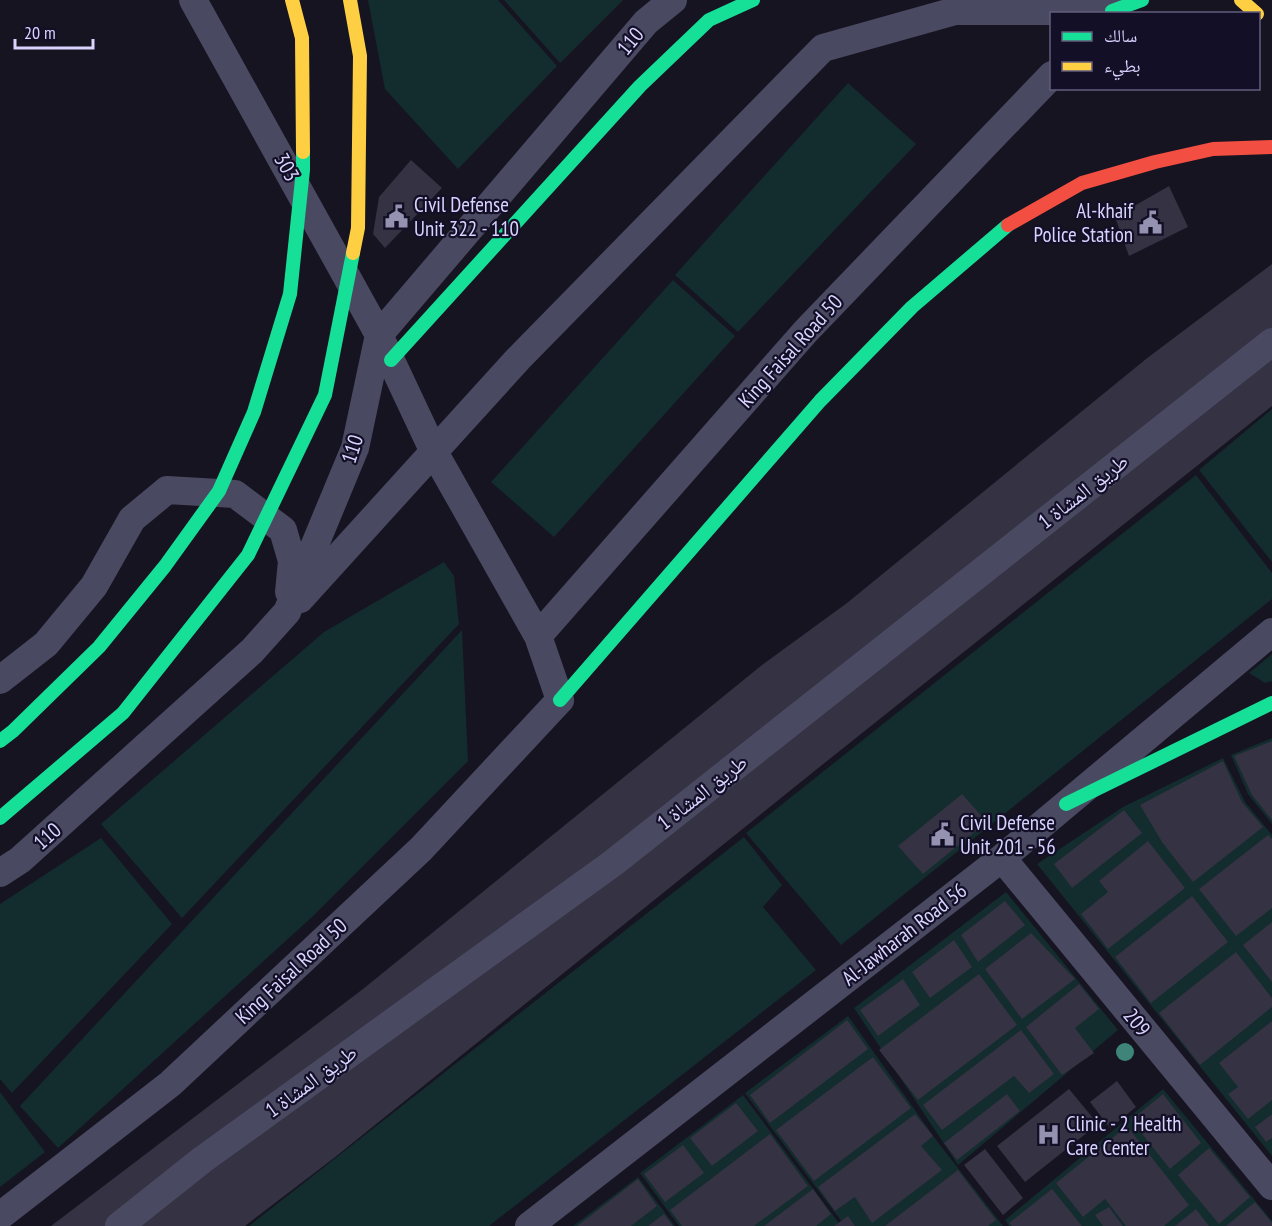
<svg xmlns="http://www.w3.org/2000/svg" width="1272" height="1226" font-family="'PT Sans Narrow','Noto Naskh Arabic',sans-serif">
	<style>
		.green { fill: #132c2d }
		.building { fill: #343243 }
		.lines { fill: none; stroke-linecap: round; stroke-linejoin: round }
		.street { stroke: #4a4962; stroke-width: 28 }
		.fast { stroke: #16e098; stroke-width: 14 }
		.slow { stroke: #ffcf43; stroke-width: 14 }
		.jam { stroke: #f24e42; stroke-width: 14 }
		.fast-bridge { stroke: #16e098; stroke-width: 14 }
		.slow-bridge { stroke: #ffcf43; stroke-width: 14 }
		.tree { fill: #3e8478 }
		.labels { text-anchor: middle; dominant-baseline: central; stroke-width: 4.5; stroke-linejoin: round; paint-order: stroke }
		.street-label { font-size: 21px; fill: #d9d4ff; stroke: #130f26 }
		.poi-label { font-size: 21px; fill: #d9d4ff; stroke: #130f26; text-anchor: start }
	</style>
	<rect width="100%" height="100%" fill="#161421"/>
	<path class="green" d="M368,0H498L557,66L458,169L385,89Z
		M504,0H623L560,63Z
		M848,83L916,144L738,332L675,275Z
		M673,280L735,336L554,537L491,482Z
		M1272,409V562L1199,470Z
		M1196,475L1272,573V599L841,945L746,833Z
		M444,562L454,576L459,624L182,918L101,824L324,632Z
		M462,630L468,761L312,917L58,1148L20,1106Z
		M1272,654V681L1265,683L1249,673Z
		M1272,738V824L1248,794L1231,755Z
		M1223,758L1245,802L1272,835V1156L1037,864L1123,807Z
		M744,837L782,885L763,907L816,970L489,1226H249Z
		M101,838L172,924L12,1093L0,1079V904Z
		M1006,892L1118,1030L958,1165L854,1008Z
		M848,1016L937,1141L1003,1226H845L745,1093Z
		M1163,1089L1272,1221V1226H1009L1005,1220Z
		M0,1092L45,1152L0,1187Z
		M743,1095L841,1226H679L640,1173Z
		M638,1177L675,1226H573Z"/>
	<path class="building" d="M411,160L442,188L385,248L373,234L379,197Z
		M1169,186L1188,227L1129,256L1115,217Z
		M1272,264V406L817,769L334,1158L245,1226H51L363,989L762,665L847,603L1146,359Z
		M1272,741V820L1252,795L1234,756Z
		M1223,761L1242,802L1263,827L1193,882L1162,842L1140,805Z
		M962,794L987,822L923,874L898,846Z
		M1124,810L1142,833L1072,888L1054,864Z
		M1268,835L1272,839V908L1236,936L1199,889Z
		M1148,841L1185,888L1108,949L1081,914L1108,892L1099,881Z
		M1192,896L1228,942L1151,1003L1115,957Z
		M1005,901L1025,925L978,962L961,935Z
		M1272,922V982L1243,945Z
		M1031,933L1075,979L1022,1019L985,969Z
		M954,940L972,967L930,998L912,972Z
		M1236,952L1272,998V1007L1200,1065L1159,1013Z
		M979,974L1017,1025L918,1100L879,1050Z
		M903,979L920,1005L878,1036L860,1010Z
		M1079,984L1099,1009L1075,1028L1094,1053L1062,1075L1026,1027Z
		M847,1020L868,1049L770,1123L750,1095Z
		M1272,1021V1100L1248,1119L1228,1094L1238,1087L1219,1063Z
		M1021,1030L1054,1074L1029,1093L1014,1076L942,1130L923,1105Z
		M873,1057L911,1108L814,1181L776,1130Z
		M1117,1081L1136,1107L1110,1128L1090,1102Z
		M1069,1089L1098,1124L1025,1182L997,1146Z
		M1007,1094L1020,1111L957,1160L944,1143Z
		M1163,1094L1201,1143L1170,1169L1131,1120Z
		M736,1103L758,1131L712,1166L690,1138Z
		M915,1114L933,1136L921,1146L942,1170L872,1223L855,1197L835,1211L818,1187Z
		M1272,1114V1138L1266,1142L1255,1127Z
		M1127,1126L1189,1205L1164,1226H1126L1105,1199L1083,1217L1056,1183Z
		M770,1134L808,1186L754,1226H682L670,1210Z
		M683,1145L704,1173L665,1202L644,1174Z
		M1209,1148L1250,1197L1219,1224L1178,1175Z
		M985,1149L1023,1198L1003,1215L964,1165Z
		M958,1170L996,1220L988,1226H885Z
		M638,1179L657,1206L631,1226H577Z
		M813,1189L831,1214L816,1226H764Z
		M1052,1189L1082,1226H1012L1009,1223Z
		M1255,1202L1272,1223V1226H1226Z
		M1109,1207L1123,1226H1103L1095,1215Z
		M1196,1209L1209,1226H1175Z
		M664,1214L673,1226H648Z
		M848,1216L855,1226H834Z"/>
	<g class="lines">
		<path class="street" d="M300,599L518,359L823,48L955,11H1112
			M538,636L806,331L1052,75
			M0,680L46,644L94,586L132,519L167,490L235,494L283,530L292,561L289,592
			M1002,858L1272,1186
			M0,873L20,860L252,651L287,612L355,448L379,335L646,22L673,0
			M0,1216L170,1084L421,849L560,700L538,636L434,452L379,335L193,0
			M119,1226L202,1160L613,863L1272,342
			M529,1226L1002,858L1272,632"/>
		<path class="fast" d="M1112,11L1142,0
			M391,360L640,86L709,20L753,0
			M560,700L820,401L912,307L1008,225
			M1066,804L1272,703"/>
		<path class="slow" d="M1241,0L1257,14"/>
		<path class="jam" d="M1008,225L1082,183L1155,162L1213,149L1272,147"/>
		<path class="fast-bridge" d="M0,741L13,731L99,647L165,566L219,491L254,412L290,294L303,170V152
			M0,818L123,713L248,555L325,395L353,253"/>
		<path class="slow-bridge" d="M292,0L302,38L303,152
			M350,0L360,56L358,228L353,253"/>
	</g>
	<circle class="tree" cx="1125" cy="1052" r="9"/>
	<defs>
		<symbol id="civic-bare" viewBox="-9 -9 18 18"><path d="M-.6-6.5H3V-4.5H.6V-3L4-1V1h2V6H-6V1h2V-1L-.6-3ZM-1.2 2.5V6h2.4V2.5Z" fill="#9591b1" stroke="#130f26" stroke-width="2.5" paint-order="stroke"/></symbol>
		<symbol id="hospital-bare" viewBox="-9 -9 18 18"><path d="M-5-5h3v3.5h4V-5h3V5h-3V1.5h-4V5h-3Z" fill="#9591b1" stroke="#130f26" stroke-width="2.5" paint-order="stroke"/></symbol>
	</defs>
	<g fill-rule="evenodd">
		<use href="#civic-bare" x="380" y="200" width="33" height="33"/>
		<use href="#civic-bare" x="1134" y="206" width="33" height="33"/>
		<use href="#civic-bare" x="926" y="818" width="33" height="33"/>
		<use href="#hospital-bare" x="1032" y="1118" width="33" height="33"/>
	</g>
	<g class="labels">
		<g class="street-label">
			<text transform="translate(630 41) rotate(-50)">110</text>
			<text transform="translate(287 167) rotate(61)">303</text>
			<text transform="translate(790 351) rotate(-48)">King Faisal Road 50</text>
			<text transform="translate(352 449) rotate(-72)">110</text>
			<text transform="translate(1083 491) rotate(-38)">طريق المشاة 1</text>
			<text transform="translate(702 792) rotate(-38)">طريق المشاة 1</text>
			<text transform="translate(47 836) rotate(-42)">110</text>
			<text transform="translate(904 934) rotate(-38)">Al-Jawharah Road 56</text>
			<text transform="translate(291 971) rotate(-43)">King Faisal Road 50</text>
			<text transform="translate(1137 1022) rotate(51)">209</text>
			<text transform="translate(311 1081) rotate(-36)">طريق المشاة 1</text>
		</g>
		<g class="poi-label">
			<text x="414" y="204">Civil Defense<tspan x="414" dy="24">Unit 322 - 110</tspan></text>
			<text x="1133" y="210" text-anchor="end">Al-khaif<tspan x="1133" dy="24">Police Station</tspan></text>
			<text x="960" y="822">Civil Defense<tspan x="960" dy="24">Unit 201 - 56</tspan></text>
			<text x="1066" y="1123">Clinic - 2 Health<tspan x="1066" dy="24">Care Center</tspan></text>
		</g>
	</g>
	<rect x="1050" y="12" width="210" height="78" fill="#130f26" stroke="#625e7d" stroke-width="1.5"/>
	<rect x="1062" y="32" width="30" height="9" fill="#16e098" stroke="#625e7d" stroke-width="1.5"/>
	<text x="1104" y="42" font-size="18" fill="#d9d4ff">سالك</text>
	<rect x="1062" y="62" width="30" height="9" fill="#ffcf43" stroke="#625e7d" stroke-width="1.5"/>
	<text x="1104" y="72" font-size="18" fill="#d9d4ff">بطيء</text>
	<path d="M15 39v9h78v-9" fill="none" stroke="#d9d4ff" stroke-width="3"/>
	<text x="24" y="39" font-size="18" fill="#d9d4ff" stroke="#130f26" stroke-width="4.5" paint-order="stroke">20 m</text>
</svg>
